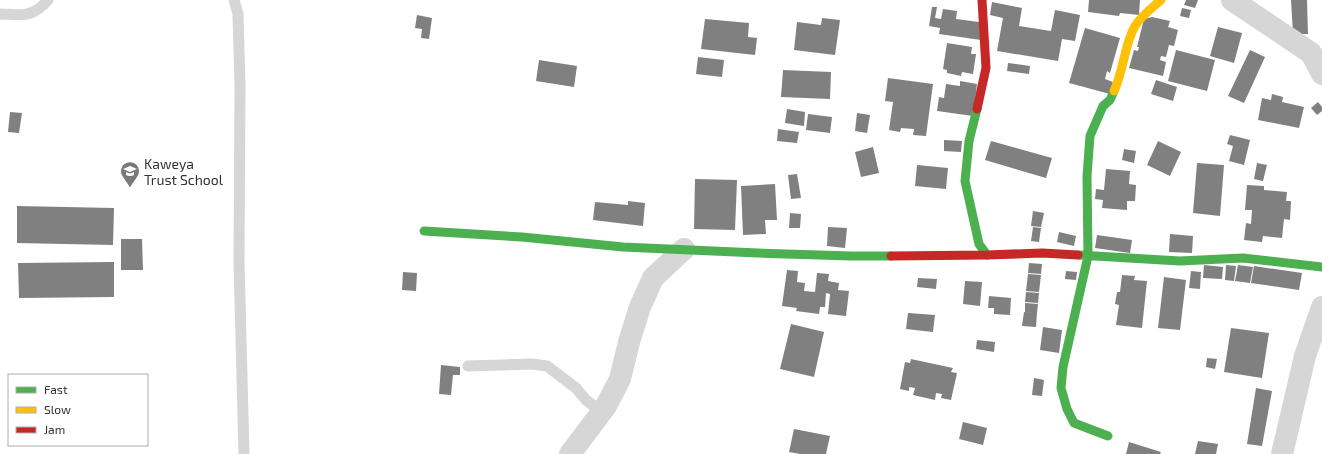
<svg xmlns="http://www.w3.org/2000/svg" width="1322" height="454" font-family="'Exo 2',sans-serif">
	<style>
		.building { fill: #808080 }
		.lines { fill: none; stroke-linecap: round; stroke-linejoin: round }
		.lane { stroke: #d6d6d6; stroke-width: 11 }
		.street { stroke: #d6d6d6; stroke-width: 22 }
		.fast { stroke: #4caf50; stroke-width: 9 }
		.slow { stroke: #ffc107; stroke-width: 9 }
		.jam { stroke: #c62828; stroke-width: 9 }
		.labels { text-anchor: middle; dominant-baseline: central; stroke-width: 4; stroke-linejoin: round; paint-order: stroke }
		.poi-label { font-size: 14px; fill: #323232; stroke: #fff; text-anchor: start }
	</style>
	<rect width="100%" height="100%" fill="#fff"/>
	<path class="building" d="M1089,0H1140L1139,15L1120,13L1119,16L1088,12Z
		M1186,0H1198L1195,8L1184,5Z
		M1291,0H1307L1308,34H1293Z
		M992,2L1022,8L1019,26L1051,31L1055,10L1080,15L1075,41L1062,39L1058,61L997,51L1003,18L990,15Z
		M932,7H937L935,18L941,19L943,9L957,11L956,19L979,22L981,40L939,34L940,28L929,26Z
		M1182,8L1191,10L1189,18L1180,16Z
		M417,15L432,18L429,39L421,38L422,29L415,28Z
		M1152,17L1170,21L1168,27L1178,30L1174,46L1169,45L1166,57L1161,56L1160,60L1166,62L1163,76L1129,68L1134,50L1138,51L1139,47H1137L1144,19Z
		M822,18L840,20L835,55L794,50L797,22L821,25Z
		M705,19L749,23L748,37L757,38L755,55L701,49Z
		M1218,27L1242,33L1234,63L1210,56Z
		M1085,28L1120,38L1110,73L1107,71L1105,79L1113,82L1110,94L1069,83Z
		M947,43L972,47L971,54H976L973,74L962,72L961,76L947,73V70L943,69Z
		M1176,50L1215,60L1207,91L1168,81Z
		M1250,50L1265,57L1244,103L1228,96Z
		M698,57L724,60L722,77L696,74Z
		M539,60L577,66L574,87L536,81Z
		M1008,63L1030,66L1029,74L1007,71Z
		M783,70L831,72L830,99L781,97Z
		M888,78L933,84L926,136L913,135L914,129L901,128L900,132L889,130L893,102L885,101Z
		M1156,80L1177,87L1173,101L1151,94Z
		M960,81L977,84L973,116L937,111L939,97L944,98L946,84L960,86Z
		M1272,94L1283,97L1282,102L1304,107L1299,128L1258,120L1262,98L1271,100Z
		M1318,102L1322,107V111L1317,115L1311,108Z
		M787,109L805,112L804,126L785,123Z
		M10,112L22,113L19,133L8,132Z
		M857,113L870,115L867,133L855,131Z
		M808,114L832,117L830,133L806,130Z
		M778,129L799,132L797,143L777,141Z
		M1230,135L1250,140L1244,165L1229,161L1233,146L1227,144Z
		M944,140L962,141L961,152L944,151Z
		M991,141L1052,158L1046,178L985,160Z
		M1158,141L1181,152L1170,176L1147,165Z
		M873,147L879,173L861,177L855,152Z
		M1124,149L1136,151L1134,163L1122,160Z
		M1197,163L1224,165L1220,216L1193,213Z
		M1257,163L1267,165L1263,181L1254,179Z
		M917,165L948,168L946,189L915,186Z
		M1106,169L1130,171L1129,184L1136,185L1135,201H1127V210L1102,208L1103,200L1095,199L1096,189L1104,190Z
		M797,174L801,198L791,199L788,175Z
		M695,179L737,180L735,230L694,229Z
		M775,184L777,220H765L766,234L743,235L741,186Z
		M1247,185L1264,186V190L1287,192L1286,201H1291L1290,220L1284,219L1282,238L1263,236L1262,242L1244,240L1246,223L1251,224L1252,210H1245Z
		M628,201L645,203L643,226L593,220L595,202L628,205Z
		M17,206L114,208L113,245L17,243Z
		M1033,211L1044,213L1041,227L1031,226Z
		M790,213L801,214L800,228H789Z
		M828,227L847,228L845,248L827,246Z
		M1033,227L1041,228L1039,242L1031,241Z
		M1059,232L1076,236L1074,246L1057,242Z
		M1170,234L1193,236L1192,253L1169,252Z
		M1097,235L1132,240L1130,253L1095,248Z
		M121,239H142L143,270H121Z
		M114,262V297L19,298L18,263Z
		M1029,263L1042,264L1041,274L1028,273Z
		M1204,265L1223,267L1222,279L1203,278Z
		M1226,265L1236,266L1234,281L1225,280Z
		M1238,265L1253,267L1250,283L1235,281Z
		M1254,266L1302,273L1299,290L1251,283Z
		M787,270L798,271L797,282L805,283L804,291L815,292L817,273L829,274L828,281L839,283L838,290L849,291L846,316L828,314L830,294L826,293L825,307H820L819,314L796,311L797,308L782,306Z
		M1066,271L1077,272L1076,280L1065,279Z
		M1191,271L1201,272L1200,289L1189,288Z
		M403,272L417,273L416,291L402,290Z
		M1028,274L1041,275L1039,292L1026,291Z
		M1122,275L1135,276L1134,280L1147,281L1142,328L1116,325L1119,305L1115,304L1117,292H1120Z
		M1164,277L1186,280L1180,330L1158,328Z
		M918,278L937,279L936,289L917,287Z
		M965,281L982,282L980,306L963,304Z
		M1026,292L1039,293L1038,303L1025,302Z
		M989,296L1011,298L1010,315L994,314V308H988Z
		M1025,303L1038,304L1037,313L1025,312Z
		M1024,312L1037,313L1036,327L1022,326Z
		M908,313L935,315L933,332L906,329Z
		M791,324L824,332L814,377L780,369Z
		M1043,327L1062,330L1059,353L1040,350Z
		M1231,328L1269,333L1262,378L1224,372Z
		M977,340L995,342L994,352L976,349Z
		M1207,358L1217,359L1215,369L1206,367Z
		M911,359L953,368L951,372L957,373L951,400L941,398L942,394L936,393L935,400L913,395L915,388L909,387V391L900,389L905,362L910,363Z
		M441,365L460,367V375H453L451,395L439,394Z
		M1034,378L1044,380L1042,396L1032,395Z
		M1256,388L1272,391L1262,446L1247,444Z
		M963,422L987,428L983,445L959,439Z
		M794,429L830,436L826,454H800L789,452Z
		M1198,441L1218,444L1216,454H1195Z
		M1129,442L1161,452L1160,454H1126Z"/>
	<g class="lines">
		<path class="lane" d="M234,0L238,14L240,86L239,262L244,454
			M0,14C21,15 33,18 48,0
			M468,366L532,364L547,366L576,388L586,400L594,406H606"/>
		<path class="street" d="M1232,0L1311,53L1322,74
			M570,454L606,406L620,379L629,342L640,307L653,278L684,249
			M1282,454L1305,356L1322,307"/>
		<path class="fast" d="M977,109L969,141L965,181L979,244L987,255
			M424,231L522,237L623,247L758,253L851,256H891
			M1078,255L1180,261L1243,258L1322,267
			M1108,436L1074,423L1067,409L1061,388L1063,367L1088,256L1087,176L1090,136L1103,106L1110,100L1114,91"/>
		<path class="slow" d="M1114,91C1124,70 1124,45 1135,26C1141,16 1152,8 1161,0"/>
		<path class="jam" d="M977,109L986,68L982,0
			M891,256L987,255L1042,253L1078,255"/>
	</g>
	<defs>
		<symbol id="school-pin" viewBox="-11 -11 22 30"><path d="M0 17L-7.5 6A9.5 9.5 0 1 1 7.5 6Z" fill="#7a7a7a" stroke="#fff"/><path d="M0-5L7-2L0 1L-7-2ZM-4 1L0 2.5L4 1V4Q0 6-4 4Z" fill="#fff"/></symbol>
	</defs>
	<g fill-rule="evenodd">
		<use href="#school-pin" x="119" y="160" width="22" height="30"/>
	</g>
	<g class="labels">
		<g class="poi-label">
			<text x="144" y="163">Kaweya<tspan x="144" dy="16">Trust School</tspan></text>
		</g>
	</g>
	<rect x="8" y="374" width="140" height="72" fill="#ffffff" stroke="#adadad"/>
	<rect x="16" y="387" width="20" height="6" fill="#4caf50" stroke="#adadad"/>
	<text x="44" y="394" font-size="12" fill="#323232">Fast</text>
	<rect x="16" y="407" width="20" height="6" fill="#ffc107" stroke="#adadad"/>
	<text x="44" y="414" font-size="12" fill="#323232">Slow</text>
	<rect x="16" y="427" width="20" height="6" fill="#c62828" stroke="#adadad"/>
	<text x="44" y="434" font-size="12" fill="#323232">Jam</text>
</svg>
